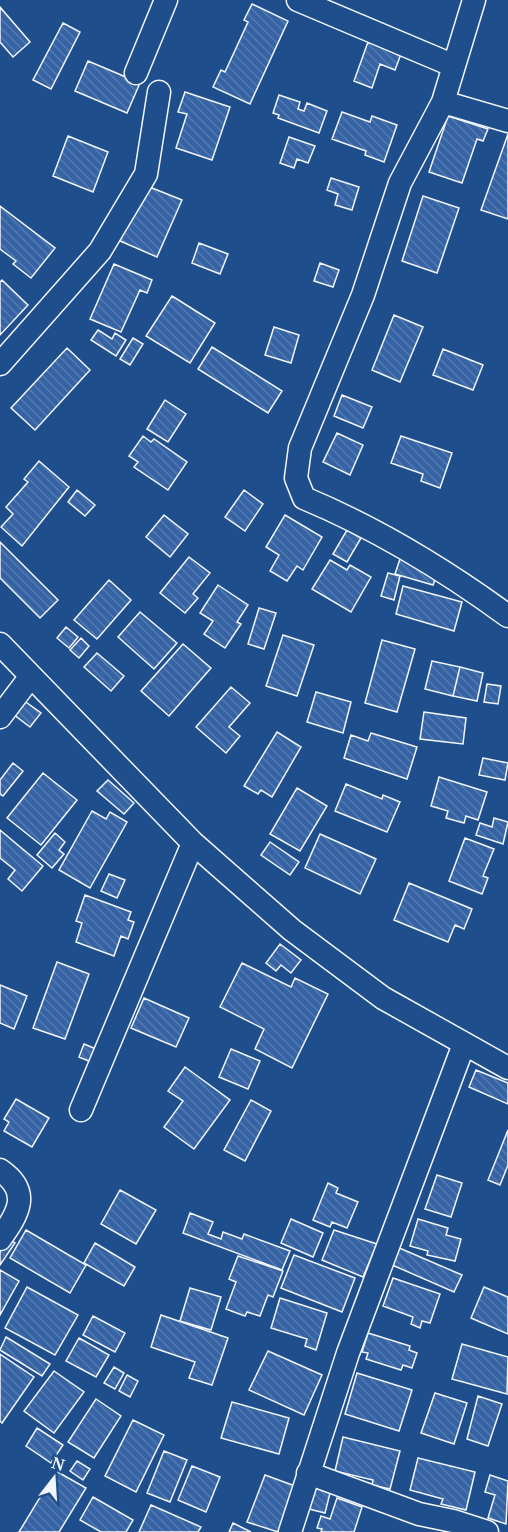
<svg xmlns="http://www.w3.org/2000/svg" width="508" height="1532" font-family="'Noto Serif',serif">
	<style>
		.building { fill: url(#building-back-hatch); stroke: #f2f6ff; stroke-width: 1.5 }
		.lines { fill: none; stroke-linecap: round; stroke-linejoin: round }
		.minor-casing { stroke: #f2f6ff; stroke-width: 25 }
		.minor { stroke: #1f4e8c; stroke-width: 22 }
	</style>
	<defs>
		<pattern id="building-back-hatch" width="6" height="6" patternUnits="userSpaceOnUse" patternTransform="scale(1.5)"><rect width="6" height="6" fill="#3563a3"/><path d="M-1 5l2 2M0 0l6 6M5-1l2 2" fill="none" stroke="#537ab1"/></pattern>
	</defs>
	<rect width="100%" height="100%" fill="#1f4e8c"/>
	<path class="building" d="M252,4L288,21L250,104L213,87L221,70L225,72L248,22L244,20Z
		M0,7L30,42L13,57L0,42Z
		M63,23L80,32L51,89L33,80Z
		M368,42L401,54L395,70L380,64L372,88L354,81Z
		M88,61L140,83L127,113L75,91Z
		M185,92L230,107L212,160L176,148L187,114L178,112Z
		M279,95L300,102L298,109L304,111L307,103L327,111L319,133L278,118L279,115L273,113Z
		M342,112L370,122L372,116L397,125L384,162L365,155L366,151L332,139Z
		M448,116L488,129L483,141L477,139L462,183L429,172Z
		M508,134V219L481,210Z
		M68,136L108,152L93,192L53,176Z
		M289,137L315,146L308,163L297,159L294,168L280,163Z
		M331,178L359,187L352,210L335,205L338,194L327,190Z
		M147,186L182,200L157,257L118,240L131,211L135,214Z
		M423,196L459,208L437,273L402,261Z
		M0,206L55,248L31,278L13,264L16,261L0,249Z
		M199,243L228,254L220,274L192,263Z
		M320,263L339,270L333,287L314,281Z
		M114,264L152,280L147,293L140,290L121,332L90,319Z
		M2,280L28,305L0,335V282Z
		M172,296L215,323L190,363L146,336Z
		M394,315L423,327L400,382L372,370Z
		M274,327L299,335L291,363L265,355Z
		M98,330L112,339L115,333L126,340L116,356L91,340Z
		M133,338L143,344L130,365L120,359Z
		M212,347L282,391L268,413L198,369Z
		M67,348L90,370L35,430L11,408Z
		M443,349L483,365L473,390L433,375Z
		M342,395L372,407L363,428L334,416Z
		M165,400L186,414L168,442L147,429Z
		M337,433L363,445L350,475L323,462Z
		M143,436L151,442L154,439L187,462L168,490L134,467L138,462L129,456Z
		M401,436L452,453L440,488L421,481L423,474L391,463Z
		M39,461L69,487L22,546L1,527L13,514L6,507L28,482L24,479Z
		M77,490L95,505L85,516L68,502Z
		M244,490L263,504L245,531L225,517Z
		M164,515L188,534L170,557L146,537Z
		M285,515L322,537L303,570L297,566L287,581L270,571L279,555L266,547Z
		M347,530L361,538L347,562L333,554Z
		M0,542L58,600L40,618L0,578Z
		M189,557L210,573L193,594L198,598L185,613L160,593Z
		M400,559L438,571L433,585L395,574Z
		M330,560L347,570L350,565L371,577L351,612L312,589Z
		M388,573L400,576L394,600L381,596Z
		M109,580L131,600L97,639L74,620Z
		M218,585L248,605L237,622L241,624L225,648L204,634L213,621L200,613Z
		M403,586L462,602L454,631L396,614Z
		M259,608L276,613L264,649L248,644Z
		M140,612L177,643L154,669L118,637Z
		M66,627L78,637L69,648L57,638Z
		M283,635L314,645L297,696L266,686Z
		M81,638L89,646L79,658L70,650Z
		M382,640L415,649L397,712L365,703Z
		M183,644L211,668L169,716L141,691Z
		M97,653L124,676L111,691L84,667Z
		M432,661L460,667L453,696L425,689Z
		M460,667L483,673L477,701L453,696Z
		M487,684L501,686L498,704L484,702Z
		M231,687L250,703L229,727L240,736L226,753L196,727Z
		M316,692L351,702L343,733L307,722Z
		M23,700L41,713L30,727L13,714Z
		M424,712L466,718L463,744L420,739Z
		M277,732L301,747L272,797L261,790L258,794L244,786Z
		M371,733L417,747L407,779L344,758L351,735L368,741Z
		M483,758L508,763L505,780L479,775Z
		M13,763L23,771L3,796L0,794V780Z
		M43,773L77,800L41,845L7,818Z
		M439,777L487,792L478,820L466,816L464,823L446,818L448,811L431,806Z
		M108,780L134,803L124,814L97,791Z
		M346,784L382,799L383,795L400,802L387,832L335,811Z
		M297,788L327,806L300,851L270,834Z
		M92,811L106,819L110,812L127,822L90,888L59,870Z
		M494,818L508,822L503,844L476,835L480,823L492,827Z
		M0,830L43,866L22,891L8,879L15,870L0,858Z
		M55,833L65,842L59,850L64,854L52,868L37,855Z
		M320,834L376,859L360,894L305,868Z
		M465,838L494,849L483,876L488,878L482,894L449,881Z
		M270,842L299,862L290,875L261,855Z
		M109,874L125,880L117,898L101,891Z
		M409,883L472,909L464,929L455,925L448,942L394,920Z
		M85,895L131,912L128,920L134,922L128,939L121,936L114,956L76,942L82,923L76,921Z
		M280,944L301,960L291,973L281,965L276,971L266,963Z
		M57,962L89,974L65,1039L33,1028Z
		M242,963L291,987L295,978L328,994L292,1068L255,1049L264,1029L220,1007Z
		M0,985L27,996L14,1029L0,1023Z
		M144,998L189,1018L176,1047L131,1028Z
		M84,1044L96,1049L91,1062L79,1057Z
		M231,1049L260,1061L248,1089L219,1077Z
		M185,1067L230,1100L194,1149L164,1127L183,1101L168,1091Z
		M476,1070L508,1083V1104L469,1087Z
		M16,1099L49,1118L32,1147L4,1131L9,1122L4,1119Z
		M251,1100L271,1111L245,1161L224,1150Z
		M508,1130V1165L500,1185L488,1180Z
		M437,1175L462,1183L451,1217L425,1209Z
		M328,1183L338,1188L336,1193L358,1202L347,1228L332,1222L330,1227L313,1220Z
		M120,1190L156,1210L136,1244L101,1224Z
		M190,1213L213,1222L208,1234L221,1239L223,1232L242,1239L244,1234L290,1251L282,1270L183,1233Z
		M291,1219L323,1233L313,1257L281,1243Z
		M418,1219L448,1228L446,1235L461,1239L455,1261L427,1255L428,1251L410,1246Z
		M26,1230L86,1265L70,1293L10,1258Z
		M334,1230L377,1244L363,1277L322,1260Z
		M4,1235L15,1243L0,1265V1241Z
		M95,1243L135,1267L124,1286L84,1263Z
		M397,1247L462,1275L454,1292L390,1264Z
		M294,1255L355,1278L342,1312L281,1288Z
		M238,1256L283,1271L273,1297L268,1295L260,1316L247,1312L245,1316L226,1309L236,1282L229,1279Z
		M0,1270L19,1281L0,1315Z
		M393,1278L440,1294L430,1323L422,1321L420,1328L411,1324L413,1317L383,1306Z
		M27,1287L78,1315L55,1355L5,1328Z
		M484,1287L508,1297V1334L471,1318Z
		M190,1288L221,1297L211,1330L180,1321Z
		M280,1298L327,1313L316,1350L305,1346L307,1339L271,1328Z
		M161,1315L228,1338L212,1385L189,1378L195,1362L151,1347Z
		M93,1316L125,1333L115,1352L83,1335Z
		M368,1333L410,1346L409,1350L417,1353L412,1368L403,1365L401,1370L366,1359L368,1353L362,1352Z
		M6,1337L50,1364L42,1376L0,1350Z
		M79,1338L109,1355L96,1377L66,1361Z
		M462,1344L508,1357L507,1394L452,1379Z
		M268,1351L322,1375L304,1415L249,1390Z
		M0,1354L34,1377L2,1423L0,1421Z
		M114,1367L124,1373L115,1389L104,1383Z
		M54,1371L84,1392L54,1433L24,1411Z
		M357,1373L412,1390L399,1431L345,1414Z
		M127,1375L138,1381L130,1397L119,1391Z
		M435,1393L467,1403L454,1444L421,1433Z
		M478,1396L502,1404L488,1446L467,1439Z
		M96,1399L121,1416L94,1458L68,1442Z
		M232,1402L289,1418L279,1454L221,1438Z
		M133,1420L164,1435L136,1492L105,1476Z
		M37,1428L63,1445L51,1463L26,1446Z
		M343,1437L400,1451L390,1489L372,1485L373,1480L335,1471Z
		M164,1451L187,1460L170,1502L147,1493Z
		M418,1458L475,1472L466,1510L441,1504L443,1499L410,1490Z
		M77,1461L90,1469L83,1480L70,1471Z
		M192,1466L220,1477L206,1512L178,1500Z
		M56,1471L86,1488L59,1532H19Z
		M265,1475L295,1486L278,1532L247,1522Z
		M490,1475L508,1481L506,1524L488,1518L495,1495L485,1492Z
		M312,1480L332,1485L325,1513L305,1508Z
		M93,1497L133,1520L126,1532H101L80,1520Z
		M337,1498L362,1507L354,1532H321L322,1529L317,1528L321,1516L330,1519Z
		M151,1505L201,1527L198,1532H139Z
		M233,1523L251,1532H229Z"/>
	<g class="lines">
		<defs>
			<path id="minor" d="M298,0L452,65
				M474,0L443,102L400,183L363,295L300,448L296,478L304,498C376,528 445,570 508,616
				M136,73L166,0
				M443,102L508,121
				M0,364L100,251L146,174L159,92
				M0,644L193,843L292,930L383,998L508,1068
				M0,717L31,676
				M81,1110L193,843
				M0,1170C32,1192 18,1214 0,1239
				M308,1473L419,1514L453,1521L487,1532
				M290,1532L348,1353L464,1044"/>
		</defs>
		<use href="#minor" class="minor-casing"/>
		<use href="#minor" class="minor"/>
	</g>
	<g transform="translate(54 1478) rotate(17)" stroke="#1f4e8c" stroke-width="4.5" paint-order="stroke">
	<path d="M0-4.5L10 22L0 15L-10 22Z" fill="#f2f6ff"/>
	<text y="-9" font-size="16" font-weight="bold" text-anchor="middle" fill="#f2f6ff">N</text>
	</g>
</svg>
